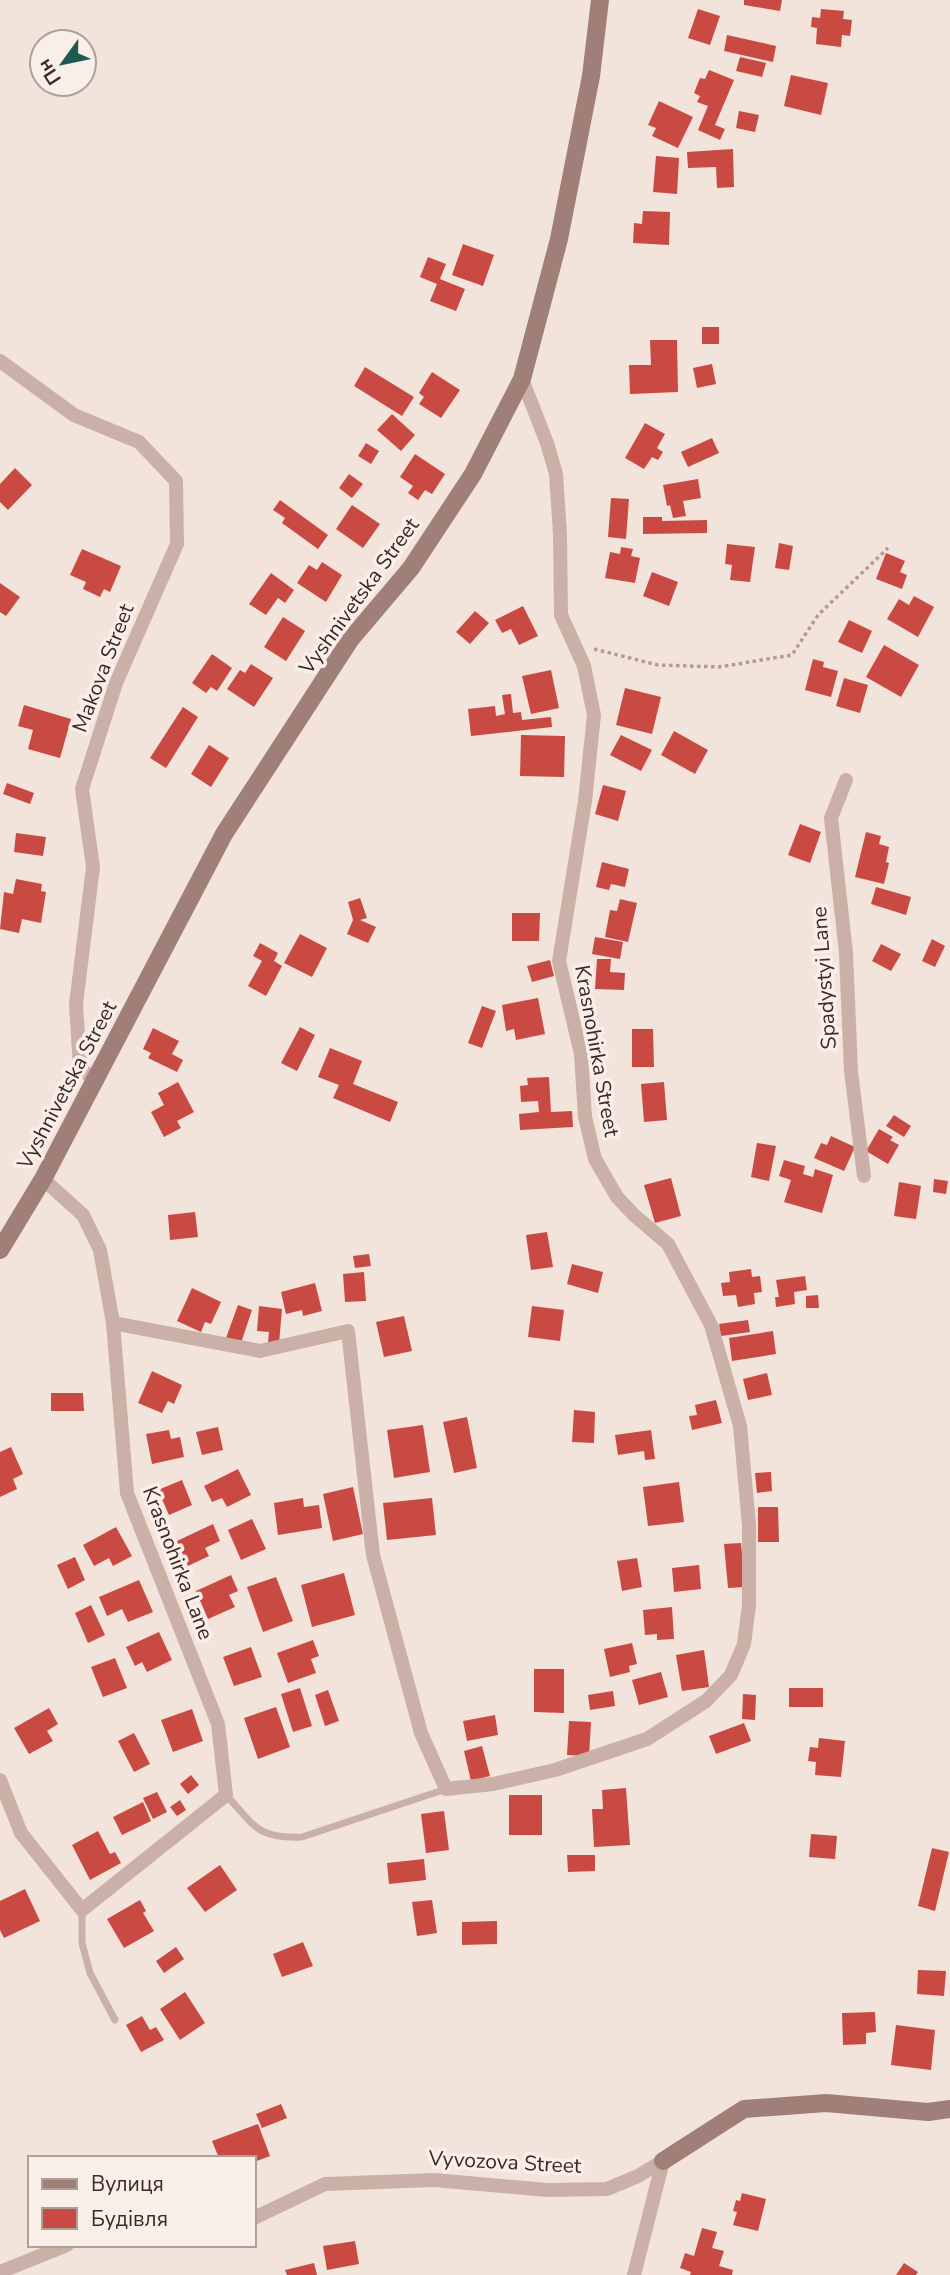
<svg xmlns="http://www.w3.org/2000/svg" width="950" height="2275" font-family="'Nunito Sans',sans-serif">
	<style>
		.building { fill: #c94a43 }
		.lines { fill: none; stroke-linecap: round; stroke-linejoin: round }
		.path { stroke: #b79a91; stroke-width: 3.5; stroke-dasharray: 3.5 3.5; stroke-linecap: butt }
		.lane { stroke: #cbb0a7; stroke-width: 7 }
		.street { stroke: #cbb0a7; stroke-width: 14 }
		.secondary { stroke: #9f7f78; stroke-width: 18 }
		.labels { text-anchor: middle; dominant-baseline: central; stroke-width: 7; stroke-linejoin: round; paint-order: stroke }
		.street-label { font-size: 21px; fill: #372a28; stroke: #faeee8 }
	</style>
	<rect width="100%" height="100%" fill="#f2e3db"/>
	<path class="building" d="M744,0H782L780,11L744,5Z
		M698,9L720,16L710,45L688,38Z
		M821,9L844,11L843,19L852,20L850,36L842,35L841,47L816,44L817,28L811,27L812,17L820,18Z
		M727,35L776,46L773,62L724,51Z
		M740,57L766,63L762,77L736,71Z
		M709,70L734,80L715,125L725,129L720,140L698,130L708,106L697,102L700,96L694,93L700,78L705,79Z
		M791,75L828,83L821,115L784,106Z
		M659,101L693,117L678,148L652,136L656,128L648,125Z
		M739,111L759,115L755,132L736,128Z
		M733,149L734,187L717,188L716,167L688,168L687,152Z
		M656,156L679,158L677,194L653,192Z
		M643,211L670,212L669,245L633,243L634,223L642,224Z
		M463,244L494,255L483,286L452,275Z
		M428,257L446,264L440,279L465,289L456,311L430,301L437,284L420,277Z
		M702,327H719V344H702Z
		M650,340H677L678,392L630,394L629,365H651Z
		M712,364L716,384L697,388L693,368Z
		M365,367L414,397L402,416L354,386Z
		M432,372L460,390L441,418L419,404L424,397L419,393Z
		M392,414L415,435L401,451L377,430Z
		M645,423L665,434L657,448L663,452L658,460L652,457L644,469L625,458Z
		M712,438L719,453L688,467L681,452Z
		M366,443L379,451L371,464L358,456Z
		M415,454L445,474L432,494L425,490L418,500L408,493L413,486L400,477Z
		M15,468L32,485L8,510L0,502V484Z
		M349,474L363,484L352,498L339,488Z
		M698,479L701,498L683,501L686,516L673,518L670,505L667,506L663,485Z
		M611,498L629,499L626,539L608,537Z
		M280,500L328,535L318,549L282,523L285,518L273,510Z
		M352,505L380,524L363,548L336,529Z
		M643,517H662V521L707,520V533L643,534Z
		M779,543L793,546L789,570L775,568Z
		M727,544L755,547L750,582L730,580L732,565L725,564Z
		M621,547L633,549L631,556L640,558L635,583L605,578L610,552L620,554Z
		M82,549L121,566L110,592L104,589L100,597L83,589L86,582L70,575Z
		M886,553L905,561L900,572L907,575L902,589L876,579Z
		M322,562L342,575L326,602L297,583L309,565L317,570Z
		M652,572L678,582L669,606L643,596Z
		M271,573L294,590L285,603L278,598L266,615L249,604Z
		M0,583L20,597L6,616L0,612Z
		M914,596L934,607L918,637L887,619L899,599L909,605Z
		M523,606L538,636L519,645L511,629L502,633L495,620Z
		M475,611L489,623L470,644L456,632Z
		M283,617L305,631L286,661L264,647Z
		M849,620L872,631L862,653L838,642Z
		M884,645L919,665L901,697L866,677Z
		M212,654L232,668L217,691L211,687L206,693L192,683Z
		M813,659L824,662L823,667L838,671L831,697L805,690Z
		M251,664L273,678L254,707L227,689L240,670L245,673Z
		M551,670L559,708L531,714L522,676Z
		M844,678L868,685L860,713L836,706Z
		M625,688L661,697L652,734L616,725Z
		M511,694L513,713L521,712L522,720L551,717L552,727L471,736L468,709L495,706L496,716L505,714L502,695Z
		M24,705L71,719L60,758L28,749L33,730L18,726Z
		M183,707L198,717L166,768L150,758Z
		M674,731L708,750L695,774L661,755Z
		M521,735L565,736L564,777L520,776Z
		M621,735L652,750L641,771L610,755Z
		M209,745L229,758L211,787L191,774Z
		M7,783L34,793L30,804L3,794Z
		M603,785L626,791L618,821L595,814Z
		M800,824L821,832L810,863L788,855Z
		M866,832L881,836L879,844L889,847L886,862L889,863L884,884L855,877Z
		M16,833L46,837L43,856L14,852Z
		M602,862L629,869L625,887L611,884L609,890L596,887Z
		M16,879L42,884L41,891L46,892L41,923L22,919L19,933L0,929L4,892L13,894Z
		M876,887L911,897L906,915L871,904Z
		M360,898L367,918L360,920L376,927L368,943L347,934L353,920L348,902Z
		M620,899L637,903L628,942L605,937L610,910L617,911Z
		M512,913H540L539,941H512Z
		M300,934L327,948L312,977L284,963Z
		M595,937L623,942L620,959L592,954Z
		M932,939L945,946L935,967L922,961Z
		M260,943L278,953L274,961L282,966L266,996L248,986L262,961L253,956Z
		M881,944L901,954L891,971L872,961Z
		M597,959H611L610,972L625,973L624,990L595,989Z
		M550,960L554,976L532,982L527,966Z
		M538,998L545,1034L516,1040L514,1029L506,1031L502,1005Z
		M482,1006L496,1011L482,1048L468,1043Z
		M300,1027L315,1035L297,1071L281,1063Z
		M153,1028L179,1041L172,1054L183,1060L177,1072L148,1058L151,1053L143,1049Z
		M632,1029H653L654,1067H632Z
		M330,1048L362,1061L353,1084L398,1102L390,1122L333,1098L339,1085L318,1077Z
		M549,1077L551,1112L572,1111L573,1127L520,1130L519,1114L539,1112L538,1101L521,1102L520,1086L528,1085L527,1078Z
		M178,1082L194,1112L177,1121L181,1128L164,1137L151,1112L164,1105L158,1093Z
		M664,1082L667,1120L644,1122L641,1084Z
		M894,1115L911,1126L904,1137L886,1126Z
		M879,1129L893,1137L890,1140L899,1145L888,1164L866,1151Z
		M831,1136L855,1147L844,1171L814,1158L821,1143L827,1145Z
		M757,1143L776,1146L769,1181L751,1177Z
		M784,1160L805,1166L803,1174L813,1177L815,1169L833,1175L822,1213L784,1202L791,1180L779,1176Z
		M671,1178L681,1216L655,1223L644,1185Z
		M934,1179L948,1181L946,1194L933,1192Z
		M899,1182L921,1186L916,1219L894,1216Z
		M195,1212L198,1237L170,1240L168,1215Z
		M547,1232L553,1267L531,1270L526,1235Z
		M369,1254L371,1266L355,1268L353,1256Z
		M572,1264L603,1272L598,1293L567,1284Z
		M751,1269L752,1277L760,1276L762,1292L754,1293L755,1304L738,1307L736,1295L723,1296L721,1283L730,1282L729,1272Z
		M364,1272L366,1301L345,1302L343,1274Z
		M805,1276L807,1290L794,1292L795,1304L776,1307L775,1297H779L776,1280Z
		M315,1283L322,1311L303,1316L302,1310L286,1314L281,1292Z
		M192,1288L221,1302L211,1324L205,1322L201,1332L177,1321Z
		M818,1295L819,1308H806V1296Z
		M238,1305L252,1310L241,1343L226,1338Z
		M259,1306L282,1309L279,1344L268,1343L269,1332L257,1331Z
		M532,1306L564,1310L560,1341L528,1337Z
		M404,1316L412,1351L384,1357L376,1322Z
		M748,1320L750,1332L721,1336L719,1324Z
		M773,1331L776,1354L732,1361L729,1338Z
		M152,1371L182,1385L174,1404L168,1401L162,1413L138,1403Z
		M767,1373L772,1395L748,1400L743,1379Z
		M51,1393H83L84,1411H51Z
		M716,1400L722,1423L692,1430L689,1416L697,1415L695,1405Z
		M574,1410L595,1412L594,1443L572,1442Z
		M467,1417L477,1468L454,1473L443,1422Z
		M423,1425L430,1472L394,1478L387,1430Z
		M218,1427L223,1450L202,1455L196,1432Z
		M169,1430L171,1439L180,1437L184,1457L152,1464L146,1434Z
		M651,1430L655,1459L645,1460L644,1451L618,1455L615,1435Z
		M11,1447L23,1474L13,1479L17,1489L0,1497V1452Z
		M238,1469L251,1495L227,1507L222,1498L212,1502L204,1486Z
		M771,1472L772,1491L757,1493L755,1473Z
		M182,1480L192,1505L169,1515L158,1490Z
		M679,1482L684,1522L648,1526L643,1487Z
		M353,1487L363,1534L333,1541L323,1494Z
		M303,1498L304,1507L319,1505L322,1528L278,1535L274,1503Z
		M432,1498L436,1535L387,1540L383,1503Z
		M758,1507H778L779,1542H758Z
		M252,1519L266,1549L241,1560L228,1530Z
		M213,1524L220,1541L205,1548L209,1556L188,1566L177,1541Z
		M116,1527L132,1556L113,1566L109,1558L94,1566L83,1545Z
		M741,1543L745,1587L728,1588L724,1544Z
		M75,1557L85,1580L68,1589L57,1565Z
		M637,1558L642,1587L622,1591L617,1561Z
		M699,1565L701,1589L674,1592L672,1568Z
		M344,1573L355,1615L312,1627L301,1585Z
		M231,1575L238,1591L229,1595L235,1607L208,1619L196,1591Z
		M276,1577L293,1621L263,1632L247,1587Z
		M139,1580L153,1612L128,1622L122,1609L107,1616L99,1597Z
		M91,1605L105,1635L88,1643L75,1613Z
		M672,1607L674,1639L657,1640V1634L645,1635L643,1610Z
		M159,1632L172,1660L147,1672L142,1662L135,1666L126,1647Z
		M313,1640L319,1656L311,1659L316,1673L288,1683L277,1653Z
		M632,1643L637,1664L629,1666L630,1672L610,1677L604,1649Z
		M251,1647L262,1677L234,1686L223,1657Z
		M704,1650L709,1687L682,1691L676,1655Z
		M115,1658L127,1688L103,1697L91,1667Z
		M534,1669H564V1713L534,1712Z
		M661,1672L668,1697L639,1705L632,1680Z
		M300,1688L312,1726L293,1732L281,1694Z
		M789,1688H823V1707H789Z
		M328,1690L339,1721L325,1726L315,1695Z
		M613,1691L615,1706L590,1710L588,1695Z
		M743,1694L756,1695L755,1720L742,1719Z
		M276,1707L290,1747L258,1759L244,1718Z
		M49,1708L58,1724L47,1731L53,1741L29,1754L14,1728Z
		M192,1709L203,1741L173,1752L161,1720Z
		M495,1715L498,1735L467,1741L463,1721Z
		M569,1721L591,1722L589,1756L567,1755Z
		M744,1723L751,1741L716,1754L709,1736Z
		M134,1733L150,1764L134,1772L118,1741Z
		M819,1738L845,1741L841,1777L815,1775L816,1762L808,1761L810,1747L818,1748Z
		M482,1746L490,1776L471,1781L464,1751Z
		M191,1775L199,1785L188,1794L180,1784Z
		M626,1788L630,1845L594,1847L592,1809H603L602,1790Z
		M157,1792L167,1812L153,1819L143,1798Z
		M509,1795H542V1835H509Z
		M180,1800L186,1810L177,1816L170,1807Z
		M143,1802L151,1821L122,1835L113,1817Z
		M444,1811L449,1850L426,1853L421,1814Z
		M98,1831L110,1854L115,1852L121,1863L90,1880L72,1845Z
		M811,1834L837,1836L835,1859L809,1857Z
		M932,1848L949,1852L935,1911L918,1906Z
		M567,1855H595V1871L568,1872Z
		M424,1859L426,1880L389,1884L387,1863Z
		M220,1865L237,1890L205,1912L187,1888Z
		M25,1889L40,1921L4,1938L0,1930V1901Z
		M140,1900L146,1911L143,1913L154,1931L124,1948L107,1919Z
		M432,1900L437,1933L417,1936L412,1902Z
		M497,1921V1944L462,1945V1922Z
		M303,1942L313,1966L282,1977L273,1954Z
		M176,1947L184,1959L164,1973L156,1961Z
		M918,1970L946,1971L944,1996L917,1994Z
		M185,1992L205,2023L180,2040L160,2009Z
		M875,2012L876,2032L866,2033V2044L843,2045L842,2013Z
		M142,2016L150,2030L156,2027L164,2040L141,2052L126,2025Z
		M896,2025L935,2030L931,2070L891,2065Z
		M281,2104L287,2118L262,2128L256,2114Z
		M258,2124L270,2156L254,2162V2158H219L212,2141Z
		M742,2193L766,2199L758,2231L733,2225L737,2212L733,2211L736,2200L740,2201Z
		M702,2228L717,2232L712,2248L724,2251L719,2266L733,2270L732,2275H690L691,2272L680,2268L685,2253L694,2256Z
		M355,2241L359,2264L327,2270L323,2246Z
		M314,2263L317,2275H287L285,2270Z
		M904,2263L918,2272L916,2275H896Z"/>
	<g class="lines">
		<path class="path" d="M594,649L658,665L719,667L792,655L818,615L888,548"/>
		<path class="lane" d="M226,1795C255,1826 257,1839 302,1837L446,1789
			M82,1910V1943L90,1973L115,2020"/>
		<path class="street" d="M0,361L74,415L139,442L176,481L177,544L116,683L82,789L93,867L76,1004L80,1068L95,1080
			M846,780L831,818L846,953L851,1071L864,1176
			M113,1323L260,1351L348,1331L373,1555L421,1733L446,1789L493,1784L555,1770L647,1739L706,1701L731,1675L744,1644L749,1605V1525L740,1426L711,1325L668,1244L634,1215L617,1197L595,1159L585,1117L581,1054L559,961L585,801L594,715L584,666L561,615L560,534L556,474L547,443L522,379
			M0,1780L21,1833L82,1910L226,1795L218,1724L127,1493L113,1323L100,1250L83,1215L43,1179
			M254,2218L325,2184L434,2180L547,2190L607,2189L638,2176L663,2161
			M0,2272L67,2245
			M634,2275L663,2161"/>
		<path class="secondary" d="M0,1250L43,1179L224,834L350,640L411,568L473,474L522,379L559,239L591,76L600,0
			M663,2161L744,2109L826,2103L928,2112L950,2109"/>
	</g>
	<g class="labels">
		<g class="street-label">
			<text transform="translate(359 596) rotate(-54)">Vyshnivetska Street</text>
			<text transform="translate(103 668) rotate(-69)">Makova Street</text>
			<text transform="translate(824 978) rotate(-94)">Spadystyi Lane</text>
			<text transform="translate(597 1051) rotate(80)">Krasnohirka Street</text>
			<text transform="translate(67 1085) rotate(-62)">Vyshnivetska Street</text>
			<text transform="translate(178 1563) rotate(69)">Krasnohirka Lane</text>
			<text transform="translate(505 2162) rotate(3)">Vyvozova Street</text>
		</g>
	</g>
	<rect x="28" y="2156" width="228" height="91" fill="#faeee8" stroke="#aca09b" stroke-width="2"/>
	<rect x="42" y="2179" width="35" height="10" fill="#9f7f78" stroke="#aca09b" stroke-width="2"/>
	<text x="91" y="2191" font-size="21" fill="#372a28">Вулиця</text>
	<rect x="42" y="2208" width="35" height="21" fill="#c94a43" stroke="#aca09b" stroke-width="2"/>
	<text x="91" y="2226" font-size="21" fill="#372a28">Будівля</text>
	<g transform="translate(63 63) rotate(237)"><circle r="33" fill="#faeee8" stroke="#aca09b" stroke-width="2"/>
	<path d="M0-5L12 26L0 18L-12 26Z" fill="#1c5a52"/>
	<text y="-10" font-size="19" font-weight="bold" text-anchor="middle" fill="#372a28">Пн</text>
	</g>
</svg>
